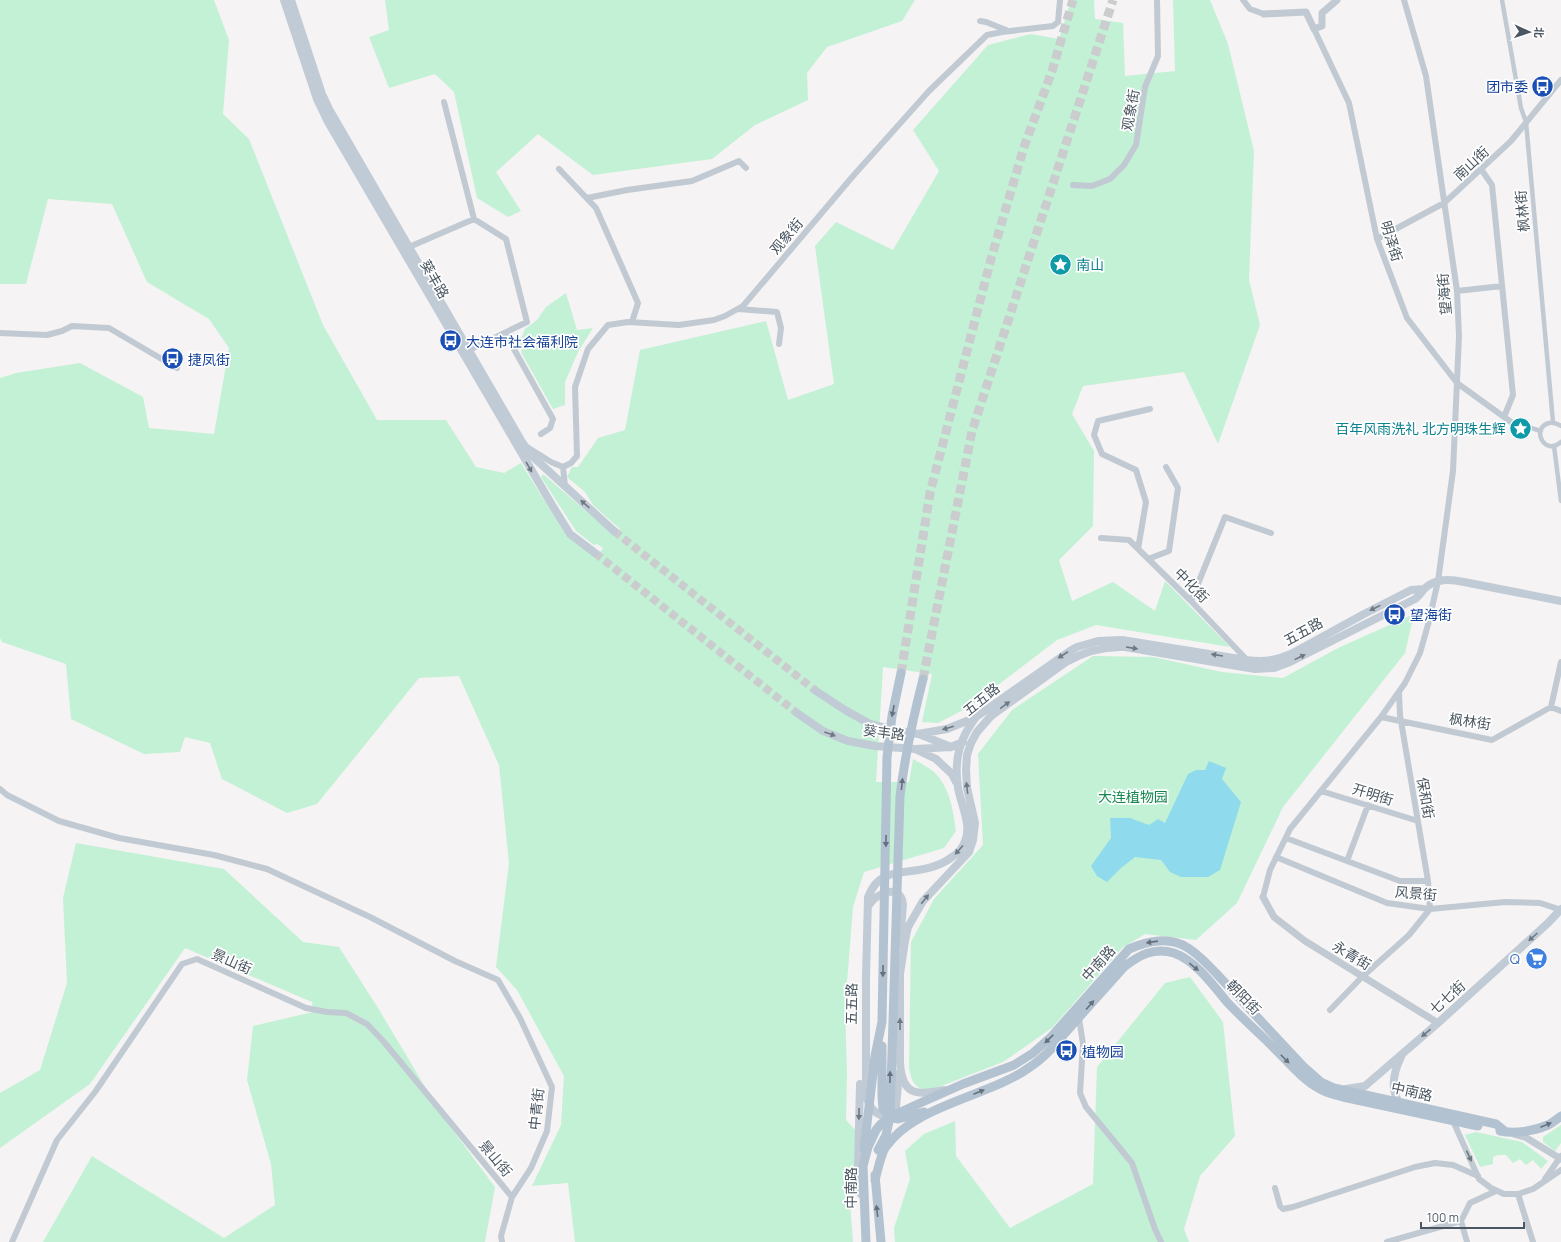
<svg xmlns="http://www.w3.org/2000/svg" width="1561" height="1242" font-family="Manrope,'Noto Sans SC',sans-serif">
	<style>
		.green { fill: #c3f1d5 }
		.water { fill: #90daee }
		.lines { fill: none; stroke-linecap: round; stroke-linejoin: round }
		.secondary-tunnel { stroke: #caccce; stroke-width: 8; stroke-dasharray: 8 4; stroke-linecap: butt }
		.primary-tunnel { stroke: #caccce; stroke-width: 9; stroke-dasharray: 9 4.5; stroke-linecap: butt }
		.pedestrian { stroke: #c1cad2; stroke-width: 4.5 }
		.minor { stroke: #c1cad2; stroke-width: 6 }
		.tertiary { stroke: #c1cad2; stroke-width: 7 }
		.secondary { stroke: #c1cbd6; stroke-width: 8 }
		.primary { stroke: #b3c2d1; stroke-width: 9 }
		.oneway { fill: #6e7984 }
		.oneway2 { fill: #64717d }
		.oneway3 { fill: #6e7983 }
		.labels { text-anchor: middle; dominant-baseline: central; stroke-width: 3.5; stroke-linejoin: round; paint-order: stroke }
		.transit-label { font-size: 14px; fill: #164399; stroke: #fff; text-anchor: start }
		.street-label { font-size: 14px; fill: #4a5661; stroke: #fff }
		.culture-label { font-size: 14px; fill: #0d838f; stroke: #fff; text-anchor: start }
		.park-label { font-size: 14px; fill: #17864f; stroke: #fff }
		.shop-label { font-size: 14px; fill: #366cbe; stroke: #fff; text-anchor: end }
	</style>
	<rect width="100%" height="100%" fill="#f5f3f3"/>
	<path class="green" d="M0,0H214L229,40L223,114L249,139L323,325L377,420H446L476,467L504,473L521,463L566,535L596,558L603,548L597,544L594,545L576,531L541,477L543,474L614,535L620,529L593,505L585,492L567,477L572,467H578L598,438L625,430L640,350L766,321L788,400L834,384L815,246L836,222L893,250L939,171L913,130L988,45L1031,34L1059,39L1071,0H1094L1095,19L1123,23L1125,76L1175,71L1173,0H1210L1228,44L1254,151L1249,280L1260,325L1218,444L1184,372L1083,386L1072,414L1094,451L1093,526L1059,560L1072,601L1113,582L1155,611L1165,581L1230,647L1096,625L1057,640L969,707L938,723L922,722L932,674L883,667L876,782H909L913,759C920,763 928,767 934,772C950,787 953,811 956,831L944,848L864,872L853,907L845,1008L847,1073L846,1120L861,1136L850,1203L853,1242H575L568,1183L532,1186L561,1125L564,1076L517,990L496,967L509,863L499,765L459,676L419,678L317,804L287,813L222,779L210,743L185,737L180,752L144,754L71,719L66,664L2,642L0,638V378L16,373L80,363L143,397L149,428L214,434L229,348L209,319L147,282L112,204L48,199L26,284H0Z
		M385,0H915L902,21L827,47L807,73L808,100L755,125L712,159L593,175L538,134L496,172L521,211L508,217L477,198L454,92L435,74L389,88L369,37L389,30Z
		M566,293L577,330L593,328L578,352L565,382V405L553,409L522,354L520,341L525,329L537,320L546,307Z
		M1414,614L1405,653L1283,807L1237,903L1196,940L1145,934L1122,948L1053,1027L1003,1062L936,1088C918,1092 912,1086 909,1068L911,942L934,899L983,845L978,754L1012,710L1093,656L1153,657L1222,672L1283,678L1338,648Z
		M76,843L224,869L303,942L339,947L378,1008L443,1117L495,1187L485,1242H43L92,1156L224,1238L275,1205L271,1164L247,1080L253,1026L313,1012L312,1002L185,948L90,1084L0,1148V1093L40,1070L67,983L63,898Z
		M1190,977L1223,1022L1235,1136L1200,1176L1184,1229L1189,1242H895L894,1228L910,1179L905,1151L924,1134L955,1121L956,1156L1010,1228L1093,1184L1097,1067L1165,983Z
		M1561,1125V1143L1555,1151L1543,1142V1137Z
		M1476,1132L1522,1142L1548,1161L1541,1169L1533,1160L1526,1165L1520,1159L1513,1163L1506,1155H1498L1493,1157V1164L1480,1167L1465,1135Z"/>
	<path class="water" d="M1209,761L1226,768L1222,779L1241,802L1220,870L1208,877H1181L1170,872L1161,860L1135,857L1121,868L1107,882L1097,876L1091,866L1111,838L1110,818H1130L1149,825L1158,819L1165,823L1188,774L1196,770H1205Z"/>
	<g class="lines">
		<path class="secondary-tunnel" d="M614,531L816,691
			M595,553L797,713"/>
		<path class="primary-tunnel" d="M901,673L930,493L991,259L1024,147L1052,71L1073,0
			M923,679L972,431L1113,0"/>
		<path class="pedestrian" d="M1502,0L1521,108L1526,122L1553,422
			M1511,422L1541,431
			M1561,426C1558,424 1554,422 1549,423C1530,428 1545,457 1561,442
			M1554,446L1561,501"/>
		<path class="minor" d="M1243,0L1250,9L1264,14
			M980,21L986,22L1006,30
			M1314,29L1349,103L1377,239L1407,318L1457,383L1511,422
			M444,102L474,219
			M559,169L596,208L638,303L632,322
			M1481,169L1492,185L1513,395L1504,417
			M1073,185L1092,186L1110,179L1124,165L1136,145L1145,87L1158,56L1157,0
			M587,198L627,190L692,181L739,161L746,168
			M1377,239L1444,203L1454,194L1511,141L1561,80
			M409,247L474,219L506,239L527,322L469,350
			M1457,291L1502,286
			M738,309L777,312L781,328L779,344
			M0,333L47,335L62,331L72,326L109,328L177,368
			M505,333L553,419L550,428L541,434
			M527,447L551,462L563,467L565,486
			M563,467L571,463L577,456L575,387L588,349L608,325L628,322L679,325L714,320L725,316L743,306L853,176L929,91L987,35L1002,32L1053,26L1058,22L1060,0
			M1101,538L1129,540L1191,601L1247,660
			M1138,549L1146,502L1136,470L1102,454L1094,435L1098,421L1150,409
			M1148,559L1169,551L1178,488L1166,467
			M1191,601L1225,517L1271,533
			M1551,707L1561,711
			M1381,717L1492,740L1551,707L1561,662
			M0,789L7,795L59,821L119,838L214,855L267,869L370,917L455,961L498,980L520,1018L552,1087L547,1131L531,1168L512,1197L501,1236L502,1242
			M1321,791L1418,821
			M1286,838L1400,881H1428
			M1276,857L1387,903L1430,909L1505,902L1540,903L1561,910
			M1347,861L1368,805
			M1263,897L1270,870L1290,829L1381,717L1405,683L1420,653L1429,621L1438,581L1453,471L1459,336L1457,291L1426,76L1404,0
			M1330,1010L1362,977L1409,935L1430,909L1428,881L1400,715L1399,692
			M1079,1018L1083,1044L1080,1093L1086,1107L1132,1163L1155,1229L1161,1242
			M1453,1121L1479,1179L1491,1188L1504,1194H1518L1533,1189L1561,1170
			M1545,1179L1561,1156
			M1275,1188L1280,1206L1283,1209L1293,1207L1415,1167L1435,1163L1453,1165L1478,1176
			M1518,1194L1533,1242
			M12,1242L57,1140L95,1092L182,964L197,959L306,1008L327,1012L346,1013L367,1024L384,1042L512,1197
			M1387,1242L1461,1221
			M1467,1242L1461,1221L1470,1203L1496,1191"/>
		<path class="tertiary" d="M1264,14L1306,12L1314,29L1322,26V13L1337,0
			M1263,897L1274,917L1305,941L1438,1023
			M1514,1134L1525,1137L1561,1159"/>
		<path class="secondary" d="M284,0L317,99L328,122L552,505L570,534L595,553
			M291,0L322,94L329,109L522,442L531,455L614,531
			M816,691L845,710L870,724L898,731L918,734L947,729L974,718
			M797,713L823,731L848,741L875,746L915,749L936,759L952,774L956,782
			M919,734L951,747
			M916,749L951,747L963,742
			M869,905C876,893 900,883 903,904L900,943
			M1401,1057C1393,1073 1390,1091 1401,1106
			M860,1084L858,1166L861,1194
			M1346,1089L1365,1086L1438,1023L1548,923L1561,909
			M944,1090C916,1096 902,1095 900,1063V974L905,941L908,927L923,901L969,852L973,840L975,823L967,788L966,770L967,755L971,743L977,732L991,716L1066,662C1085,651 1103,646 1125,647L1255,669L1274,668L1290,662L1415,599C1419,596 1421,593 1424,589C1435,578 1450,579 1464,582L1561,601
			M890,1117C875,1116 870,1108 866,1096V977L868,897C871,890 876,881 883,878C888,874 897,873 903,872C920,870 938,868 952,857C955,855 959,852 961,849C975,829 962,809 958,788C954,760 959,739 976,717L1070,651L1077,647L1098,641L1122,640L1246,660C1263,662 1275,661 1291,654L1364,614L1411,590L1424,589
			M895,1119L899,1073"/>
		<path class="primary" d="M882,1046V1097L883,1109L890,1117L898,1119L924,1112
			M1500,1131C1515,1134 1534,1131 1548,1125C1552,1123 1557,1119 1561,1116
			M864,1149L875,1056L882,1022L887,757L892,716L901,673
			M878,1150L886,1135L890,1117L900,796C905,755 913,718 923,679
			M875,1175L881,1242
			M875,1180C878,1170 880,1157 885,1148C915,1104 989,1097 1030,1067C1047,1056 1060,1039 1073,1024C1090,1005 1107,986 1124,967C1139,955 1154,947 1174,953C1196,961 1213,985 1227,1002C1242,1018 1259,1033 1275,1049C1289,1063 1303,1080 1320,1089C1327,1093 1335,1095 1343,1097L1478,1126
			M866,1242L863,1166L868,1147L876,1130L881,1124L890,1117L918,1104L963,1084L1014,1065L1033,1053L1052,1036L1129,949C1148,941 1169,936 1188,948C1204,958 1217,975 1230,988C1254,1014 1279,1040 1303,1066L1321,1082L1334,1088L1496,1124L1506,1132"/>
	</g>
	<defs><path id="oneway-solid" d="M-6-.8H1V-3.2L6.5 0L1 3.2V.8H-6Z"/></defs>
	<g class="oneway">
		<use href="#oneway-solid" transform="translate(529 467) rotate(60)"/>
		<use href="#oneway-solid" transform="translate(585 504) rotate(-138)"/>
		<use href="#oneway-solid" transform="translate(1375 608) rotate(154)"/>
		<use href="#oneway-solid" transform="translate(1132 648) rotate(9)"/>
		<use href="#oneway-solid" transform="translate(1063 655) rotate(147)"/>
		<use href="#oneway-solid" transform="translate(1217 655) rotate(-171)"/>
		<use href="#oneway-solid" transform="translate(1300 657) rotate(-26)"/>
		<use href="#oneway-solid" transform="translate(1005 705) rotate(-36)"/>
		<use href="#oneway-solid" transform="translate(948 728) rotate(164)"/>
		<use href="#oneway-solid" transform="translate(830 734) rotate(20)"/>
		<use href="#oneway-solid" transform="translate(967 788) rotate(-97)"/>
		<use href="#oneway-solid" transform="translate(959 850) rotate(132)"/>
		<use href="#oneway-solid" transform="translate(925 899) rotate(-52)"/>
		<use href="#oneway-solid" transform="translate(1533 937) rotate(138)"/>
		<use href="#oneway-solid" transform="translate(900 1024) rotate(-90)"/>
		<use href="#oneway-solid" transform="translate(1426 1033) rotate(139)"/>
		<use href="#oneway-solid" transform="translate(859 1114) rotate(91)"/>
	</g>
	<g class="oneway2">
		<use href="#oneway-solid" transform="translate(893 711) rotate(101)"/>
		<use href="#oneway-solid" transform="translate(902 784) rotate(-84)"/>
		<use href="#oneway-solid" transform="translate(886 841) rotate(91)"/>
		<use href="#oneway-solid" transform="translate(1152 942) rotate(172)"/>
		<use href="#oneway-solid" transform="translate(1194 967) rotate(39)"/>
		<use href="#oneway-solid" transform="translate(883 971) rotate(91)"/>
		<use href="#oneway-solid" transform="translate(1090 1005) rotate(-49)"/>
		<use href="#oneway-solid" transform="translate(1049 1039) rotate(136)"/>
		<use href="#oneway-solid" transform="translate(1285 1059) rotate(45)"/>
		<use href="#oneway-solid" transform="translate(890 1077) rotate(-89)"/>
		<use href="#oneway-solid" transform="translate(979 1092) rotate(-23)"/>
		<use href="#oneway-solid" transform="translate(1546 1125) rotate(-22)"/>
		<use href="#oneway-solid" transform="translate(877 1211) rotate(-97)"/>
	</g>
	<use class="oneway3" href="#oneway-solid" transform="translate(1469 1156) rotate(65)"/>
	<defs>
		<symbol id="bus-disc" viewBox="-11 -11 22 22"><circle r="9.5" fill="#1a4fb4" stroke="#fff"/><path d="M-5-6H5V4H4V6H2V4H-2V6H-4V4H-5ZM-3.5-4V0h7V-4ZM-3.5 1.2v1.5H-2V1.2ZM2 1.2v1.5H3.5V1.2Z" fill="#fff"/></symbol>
		<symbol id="sight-disc" viewBox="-11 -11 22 22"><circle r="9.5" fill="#0f9aa8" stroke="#fff"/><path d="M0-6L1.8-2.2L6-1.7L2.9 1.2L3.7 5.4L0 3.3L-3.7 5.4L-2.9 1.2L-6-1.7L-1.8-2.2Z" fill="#fff"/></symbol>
		<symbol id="supermarket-disc" viewBox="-11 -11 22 22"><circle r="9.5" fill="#3f7fe0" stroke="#fff"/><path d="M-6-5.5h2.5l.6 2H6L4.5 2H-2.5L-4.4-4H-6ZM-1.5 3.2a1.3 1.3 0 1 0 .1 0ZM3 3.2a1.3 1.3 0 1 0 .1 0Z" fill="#fff"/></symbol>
	</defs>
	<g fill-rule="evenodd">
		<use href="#bus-disc" x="1530" y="74" width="25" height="25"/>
		<use href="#sight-disc" x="1048" y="252" width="25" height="25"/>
		<use href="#bus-disc" x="438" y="328" width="25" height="25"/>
		<use href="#bus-disc" x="160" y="346" width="25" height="25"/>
		<use href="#sight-disc" x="1508" y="416" width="25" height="25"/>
		<use href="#bus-disc" x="1382" y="602" width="25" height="25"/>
		<use href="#supermarket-disc" x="1524" y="946" width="25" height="25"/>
		<use href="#bus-disc" x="1054" y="1038" width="25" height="25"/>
	</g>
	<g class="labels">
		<g class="transit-label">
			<text x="1528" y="86" text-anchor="end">团市委</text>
			<text x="466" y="341">大连市社会福利院</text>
			<text x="188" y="359">捷凤街</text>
			<text x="1410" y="614">望海街</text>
			<text x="1082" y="1051">植物园</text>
		</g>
		<g class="street-label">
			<text transform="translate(1130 110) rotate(-80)">观象街</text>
			<text transform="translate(1471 163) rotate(-43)">南山街</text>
			<text transform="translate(1522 211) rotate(-95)">枫林街</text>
			<text transform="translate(786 236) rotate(-50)">观象街</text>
			<text transform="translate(1392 241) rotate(73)">明泽街</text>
			<text transform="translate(435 279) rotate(60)">葵丰路</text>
			<text transform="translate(1444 294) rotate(-95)">望海街</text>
			<text transform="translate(1192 585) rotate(45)">中化街</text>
			<text transform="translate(1303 631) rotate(-29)">五五路</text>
			<text transform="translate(981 699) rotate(-39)">五五路</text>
			<text transform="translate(1470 721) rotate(8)">枫林街</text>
			<text transform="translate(884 732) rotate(7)">葵丰路</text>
			<text transform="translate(1373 794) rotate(17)">开明街</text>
			<text transform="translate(1426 798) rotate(80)">保和街</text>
			<text transform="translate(1416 893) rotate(5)">风景街</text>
			<text transform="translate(1352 955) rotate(31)">永青街</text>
			<text transform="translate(232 961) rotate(24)">景山街</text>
			<text transform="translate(1098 963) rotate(-48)">中南路</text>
			<text transform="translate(1244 997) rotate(46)">朝阳街</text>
			<text transform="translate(1447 997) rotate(-42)">七七街</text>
			<text transform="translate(851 1004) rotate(-89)">五五路</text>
			<text transform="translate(1412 1091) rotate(13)">中南路</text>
			<text transform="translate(536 1109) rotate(-84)">中青街</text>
			<text transform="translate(496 1158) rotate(50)">景山街</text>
			<text transform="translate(850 1188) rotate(-90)">中南路</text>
		</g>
		<g class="culture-label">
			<text x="1076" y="264">南山</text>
			<text x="1506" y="428" text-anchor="end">百年风雨洗礼 北方明珠生辉</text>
		</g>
		<g class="park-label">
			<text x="1133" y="796">大连植物园</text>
		</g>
		<g class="shop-label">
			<text x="1520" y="958">Q</text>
		</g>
	</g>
	<g transform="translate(1529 32) rotate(93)" stroke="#ffffff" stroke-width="3" paint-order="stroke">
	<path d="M0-3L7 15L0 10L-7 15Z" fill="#4a5661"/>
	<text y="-6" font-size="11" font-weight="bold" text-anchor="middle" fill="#4a5661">北</text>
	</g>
	<path d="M1421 1222v6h103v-6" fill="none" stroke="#4a5661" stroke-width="2"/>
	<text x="1427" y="1222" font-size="12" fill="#4a5661" stroke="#ffffff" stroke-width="3" paint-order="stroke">100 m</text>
</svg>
